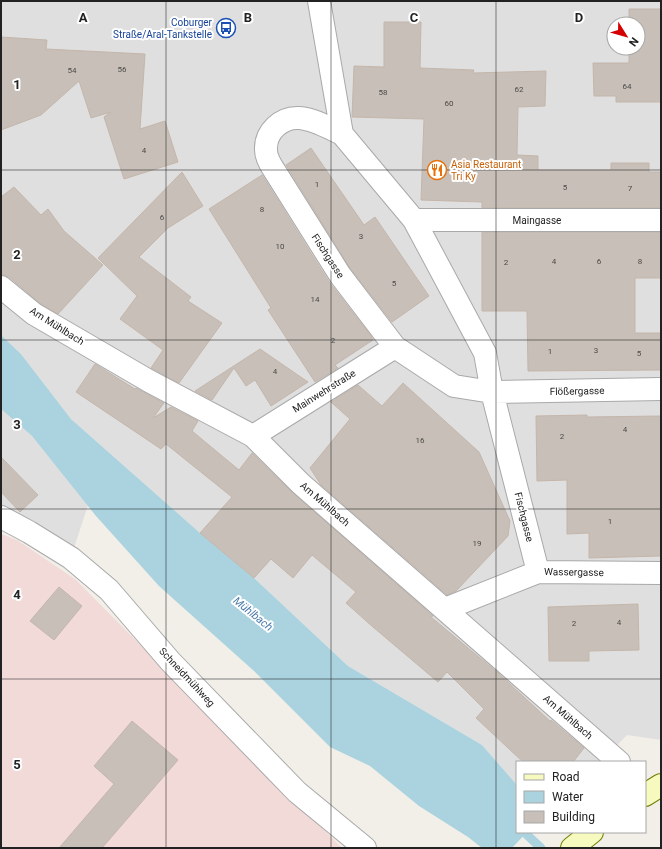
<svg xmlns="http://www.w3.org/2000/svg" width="662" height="849" font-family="Roboto,sans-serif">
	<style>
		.residential { fill: #e0dfdf; fill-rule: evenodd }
		.commercial { fill: #f2dad9 }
		.water { fill: #aad3df }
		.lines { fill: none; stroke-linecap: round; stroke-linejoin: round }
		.stream { stroke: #aad3df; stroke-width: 9 }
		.building { fill: #c7bfb8; stroke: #c4b6ab }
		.street-casing { stroke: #a9a9a9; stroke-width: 24 }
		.secondary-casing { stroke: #707d05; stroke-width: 24 }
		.street { stroke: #fff; stroke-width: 22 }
		.secondary { stroke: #f7fabf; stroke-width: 22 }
		.grid { fill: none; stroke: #222; stroke-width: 1; stroke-opacity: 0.55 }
		.labels { text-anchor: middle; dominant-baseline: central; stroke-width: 4; stroke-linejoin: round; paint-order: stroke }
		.number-label { font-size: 8px; fill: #4b4948 }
		.transit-label { font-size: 10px; fill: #164399; stroke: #fff; text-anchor: end }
		.food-label { font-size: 10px; fill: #c56008; stroke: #fff; text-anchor: start }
		.street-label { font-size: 10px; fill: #222; stroke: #fff }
		.water-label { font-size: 11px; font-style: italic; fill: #4a7aab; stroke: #fff }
		.grid-label { font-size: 13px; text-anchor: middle; font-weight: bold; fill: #222; stroke: #fff; stroke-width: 4; stroke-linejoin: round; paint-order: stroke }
	</style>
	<rect width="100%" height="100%" fill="#f2efe9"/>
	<path class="residential" d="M1,1H661V740L627,735L601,762H517V785L482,745L348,666L254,578L200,533L71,419L21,354L1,335ZM614,24H638V48H614Z
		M1,409L32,436L88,505L72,554L1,512Z"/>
	<path class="commercial" d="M1,534L17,540L75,579L342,848H1Z"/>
	<path class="water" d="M1,335L21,354L71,419L200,533L254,578L348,666L482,745L517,785V832H527L512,848H482L468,837L419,806L370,766L330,747L254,671L159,586L96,516L32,436L1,409Z"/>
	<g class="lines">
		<path class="stream" d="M524,832L541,848"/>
	</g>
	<path class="building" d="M629,9H661V102H616V96H594L593,63H629V48H638V24H629Z
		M384,22H421L420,68L474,70L473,73L546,71L545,106L518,107L517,155L538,156V170H611V163H649V172H661V208H482V202L421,200L424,119L352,117L354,66L384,67Z
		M1,37L47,40L46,49L145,54L140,129L165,121L178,162L124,179L104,117L111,112L91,118L79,81L41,115L1,130Z
		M311,148L364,225L375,217L429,296L392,322L350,268L286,165Z
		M182,172L203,206L168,228L139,257L191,297L188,301L222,323L179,383L151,368L163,350L120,319L137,296L98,258Z
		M262,175L329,282L371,336L373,340L335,365L338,368L315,382L268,310L271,308L209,209Z
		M14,187L41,215L48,209L64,231L103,265L58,314L41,304L9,277L1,275V197Z
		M482,232H661V278H635V333H661V370L528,371L527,311H482Z
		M260,349L308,382L271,406L255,380L246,386L234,368L212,400L195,391Z
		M95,364L135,389L136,388L164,403L153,418L171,407L198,421L192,431L239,470L252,453L293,493L433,616L431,617L498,673L551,722V720L584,748L573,762H523L476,718L484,709L447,672L438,682L373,627L346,603L356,592L312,555L293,578L271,559L254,578L200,533L232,497L166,444L161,449L76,392Z
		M403,383L479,452L510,521L508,536L456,591L447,595L321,485L310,468L350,419L331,402L358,385L382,406Z
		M587,415V417L661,416V556L589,558V533L567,534V480L537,481L536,416Z
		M1,457L38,495L20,512L1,492Z
		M59,587L82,606L54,640L30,621Z
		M638,604L639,650L589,651V661H549L548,607Z
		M132,721L178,760L102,848H59L114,784L94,766Z"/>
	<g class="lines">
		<defs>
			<path id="street" d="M319,1L342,134L414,220L485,353L492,392L538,572
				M342,134C329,128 314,119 299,118C281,117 265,132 266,150C266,157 270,164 274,170L340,275L395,347L454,386L492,392L661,389
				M414,220H661
				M1,287L34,314L149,381L253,436L301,484L619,762
				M253,436L395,347
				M1,517L29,532L71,558L109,590L170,661L297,792L365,848
				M445,609L538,572L661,573"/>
			<path id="secondary" d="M645,795L661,785
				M572,848L592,832"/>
		</defs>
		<use href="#street" class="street-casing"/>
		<use href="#secondary" class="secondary-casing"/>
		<use href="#street" class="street"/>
		<use href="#secondary" class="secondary"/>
	</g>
	<path class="grid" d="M166,1V848M331,1V848M496,1V848M1,170H661M1,340H661M1,509H661M1,679H661"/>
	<defs>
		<symbol id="bus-ring" viewBox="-11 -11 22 22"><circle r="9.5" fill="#fff" stroke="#1a4fb4" stroke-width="1.5"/><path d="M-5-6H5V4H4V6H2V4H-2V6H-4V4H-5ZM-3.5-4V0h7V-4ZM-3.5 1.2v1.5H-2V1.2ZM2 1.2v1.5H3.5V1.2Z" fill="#1a4fb4"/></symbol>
		<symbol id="restaurant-ring" viewBox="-11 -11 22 22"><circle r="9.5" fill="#fff" stroke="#e8710a" stroke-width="1.5"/><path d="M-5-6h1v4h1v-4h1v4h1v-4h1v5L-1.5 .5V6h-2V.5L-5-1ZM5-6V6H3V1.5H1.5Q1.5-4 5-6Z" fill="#e8710a"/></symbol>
	</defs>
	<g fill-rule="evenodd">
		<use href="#bus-ring" x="215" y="17" width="22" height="22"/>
		<use href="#restaurant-ring" x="426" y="159" width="22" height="22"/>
	</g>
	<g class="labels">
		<g class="number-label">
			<text x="122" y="69">56</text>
			<text x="72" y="70">54</text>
			<text x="627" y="86">64</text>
			<text x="519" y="89">62</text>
			<text x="383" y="92">58</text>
			<text x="449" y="103">60</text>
			<text x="144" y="150">4</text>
			<text x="317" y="184">1</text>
			<text x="565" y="187">5</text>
			<text x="630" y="188">7</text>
			<text x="262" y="209">8</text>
			<text x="162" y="217">6</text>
			<text x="361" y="236">3</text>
			<text x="280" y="246">10</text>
			<text x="554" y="261">4</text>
			<text x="599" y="261">6</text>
			<text x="640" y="261">8</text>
			<text x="506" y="262">2</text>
			<text x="394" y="283">5</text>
			<text x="315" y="299">14</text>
			<text x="333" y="340">2</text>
			<text x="596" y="350">3</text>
			<text x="550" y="351">1</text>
			<text x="639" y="353">5</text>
			<text x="275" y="371">4</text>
			<text x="625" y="429">4</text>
			<text x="562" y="436">2</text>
			<text x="420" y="440">16</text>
			<text x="610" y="521">1</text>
			<text x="477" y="543">19</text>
			<text x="619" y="622">4</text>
			<text x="574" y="623">2</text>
		</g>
		<g class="transit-label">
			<text x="212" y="22">Coburger<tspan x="212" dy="12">Straße/Aral-Tankstelle</tspan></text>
		</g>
		<g class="food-label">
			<text x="451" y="164">Asia Restaurant<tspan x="451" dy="12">Tri Ky</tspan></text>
		</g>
		<g class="street-label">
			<text x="537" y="220">Maingasse</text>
			<text transform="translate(328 256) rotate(57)">Fischgasse</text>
			<text transform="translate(57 326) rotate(32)">Am Mühlbach</text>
			<text transform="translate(324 391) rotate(-32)">Mainwehrstraße</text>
			<text transform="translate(577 391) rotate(-1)">Flößergasse</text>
			<text transform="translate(325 504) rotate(41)">Am Mühlbach</text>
			<text transform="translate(524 517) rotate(76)">Fischgasse</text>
			<text transform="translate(574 572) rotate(1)">Wassergasse</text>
			<text transform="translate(187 677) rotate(47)">Schneidmühlweg</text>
			<text transform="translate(568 717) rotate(41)">Am Mühlbach</text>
		</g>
		<g class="water-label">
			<text transform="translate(253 614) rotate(39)">Mühlbach</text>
		</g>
	</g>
	<g class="grid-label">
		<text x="83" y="22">A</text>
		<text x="248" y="22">B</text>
		<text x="414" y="22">C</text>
		<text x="579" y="22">D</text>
		<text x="17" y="89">1</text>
		<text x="17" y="259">2</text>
		<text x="17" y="429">3</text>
		<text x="17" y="599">4</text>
		<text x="17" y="769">5</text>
	</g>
	<rect width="662" height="849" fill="none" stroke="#222222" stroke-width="4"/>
	<rect x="516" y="761" width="130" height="72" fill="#ffffff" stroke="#a7a7a7"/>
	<rect x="524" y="774" width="20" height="6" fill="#f7fabf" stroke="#a7a7a7"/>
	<text x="552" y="781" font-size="12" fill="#222222">Road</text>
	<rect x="524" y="791" width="20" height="12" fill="#aad3df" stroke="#a7a7a7"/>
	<text x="552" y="801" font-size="12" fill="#222222">Water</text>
	<rect x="524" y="811" width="20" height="12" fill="#c7bfb8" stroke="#a7a7a7"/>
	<text x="552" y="821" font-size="12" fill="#222222">Building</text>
	<g transform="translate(626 36) rotate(127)"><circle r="19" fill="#ffffff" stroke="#a7a7a7"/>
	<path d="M0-3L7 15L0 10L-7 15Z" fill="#d40000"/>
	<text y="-6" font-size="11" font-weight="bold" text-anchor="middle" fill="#222222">N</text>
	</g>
</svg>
